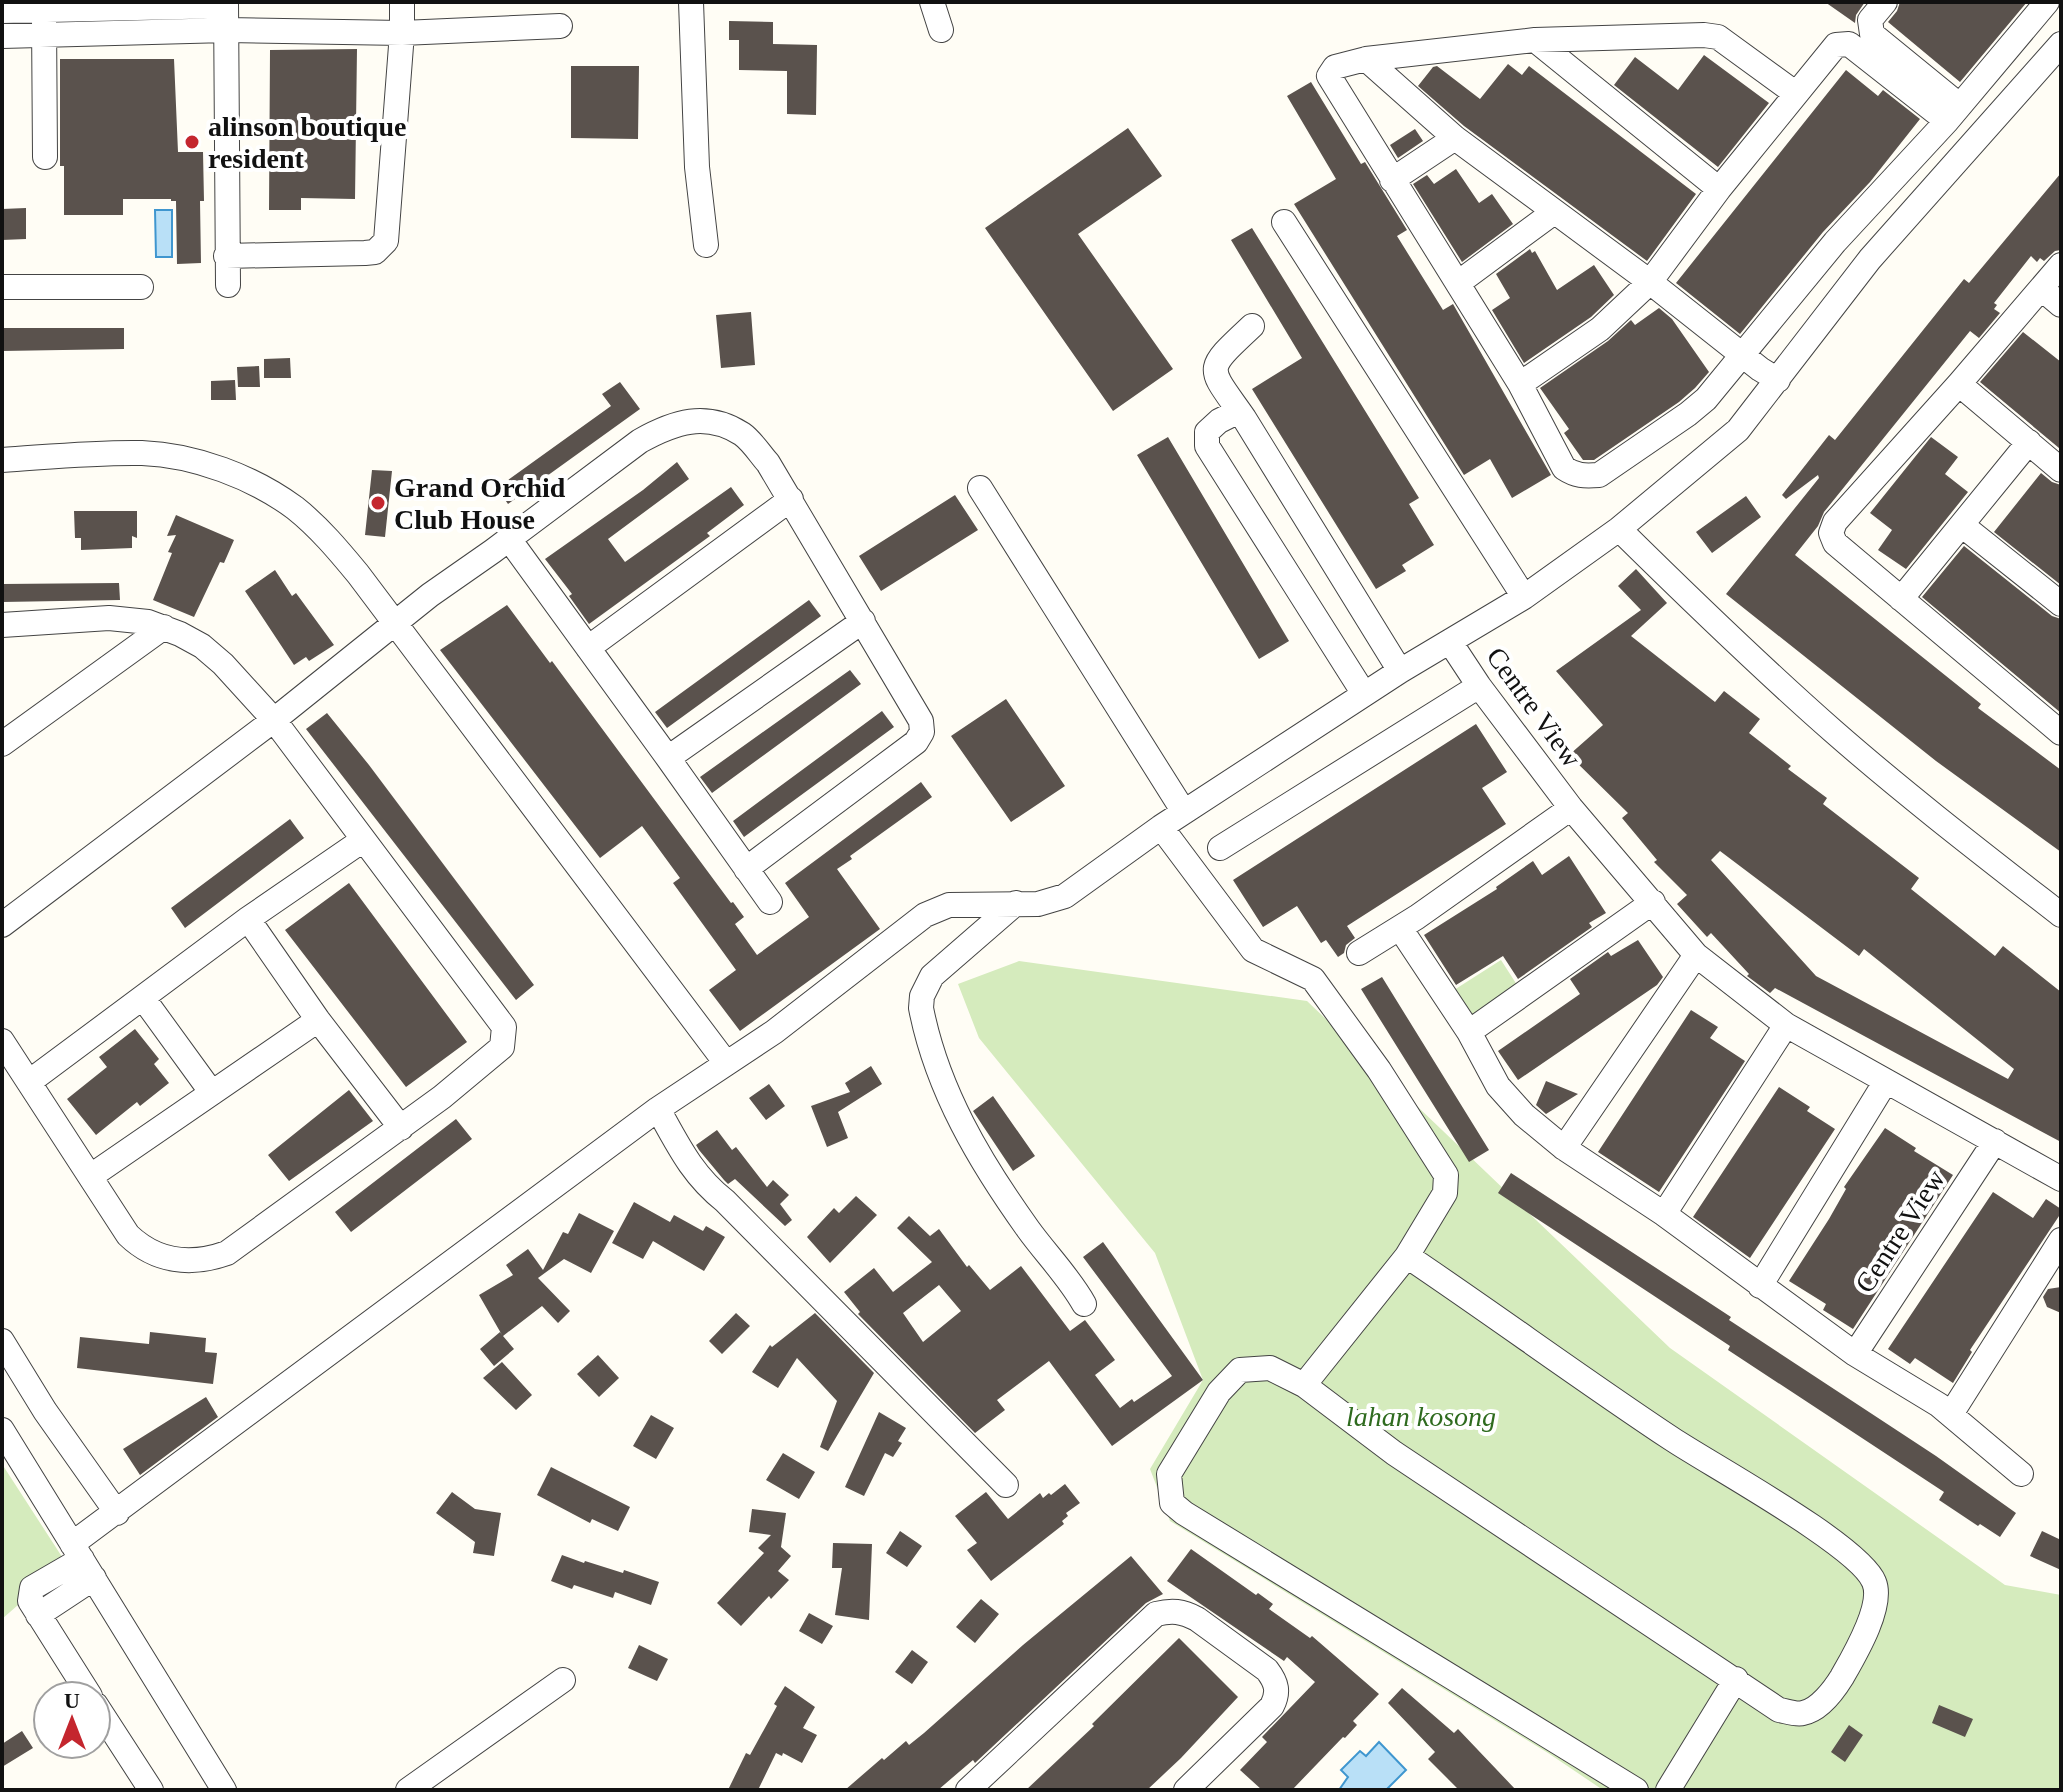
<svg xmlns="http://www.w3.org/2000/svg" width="2063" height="1792" font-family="Georgia,serif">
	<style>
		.green { fill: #d5ebbd }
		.water { fill: #b9e0f7; stroke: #3f96cf; stroke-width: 2 }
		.building { fill: #5a524d; fill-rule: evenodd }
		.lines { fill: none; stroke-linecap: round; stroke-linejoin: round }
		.minor-casing { stroke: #444; stroke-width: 26 }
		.minor { stroke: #fff; stroke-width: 24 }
		.poi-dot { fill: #c4262e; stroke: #fff; stroke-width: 3 }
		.labels { text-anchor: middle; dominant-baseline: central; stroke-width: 8; stroke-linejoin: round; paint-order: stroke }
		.poi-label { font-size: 28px; font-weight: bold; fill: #111; stroke: #fff; text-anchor: start }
		.street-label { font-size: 28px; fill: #111; stroke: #fff }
		.park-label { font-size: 28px; font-style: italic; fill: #2f6b1f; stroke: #fff }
	</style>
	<rect width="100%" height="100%" fill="#fffdf5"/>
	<path class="green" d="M1501,960L1519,988L1473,1019L1454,990Z
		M1019,961L1307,1001L1670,1348L2005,1585L2061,1595V1790H1603L1548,1753L1170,1521L1150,1469L1203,1380L1155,1253L979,1038L958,984Z
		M2,1464L66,1563L2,1619Z"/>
	<path class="water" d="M155,210H172V257H156Z
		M1379,1742L1406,1770L1386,1790H1339L1348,1777L1341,1770L1360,1751L1366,1756Z"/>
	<path class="building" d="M1825,2H1865L1856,15L1855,23Z
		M1900,2H2027L1960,82L1888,22L1897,11Z
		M729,21L773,22V44L817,45L816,115L787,114V71L739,70V40H729Z
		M357,49L355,199L301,198V210H269L270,50Z
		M1704,55L1769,103L1718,167L1614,85L1635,57L1678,90Z
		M60,59H174L178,152H203L204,201H200L201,263L177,264L176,201H171V199H123V215H64V166H60Z
		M1508,64L1522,75L1529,66L1696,194L1647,261L1464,126L1418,86L1433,67L1437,66L1480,99Z
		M571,66H639L638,139L571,138Z
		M1846,70L1878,96L1883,90L1920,119L1870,182L1823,232L1740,334L1676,283Z
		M1311,82L1361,164L1365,162L1407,230L1397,236L1443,310L1453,304L1551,475L1512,498L1490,459L1464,475L1294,204L1336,179L1287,96Z
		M1128,128L1162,176L1078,234L1173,369L1113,411L985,228Z
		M1415,129L1423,141L1398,158L1390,145Z
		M1456,169L1479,203L1492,194L1513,224L1462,262L1413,184L1427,175L1434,184Z
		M2061,173V250L2055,251L2044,261L2040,258L2037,262L2031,256L1994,303L1997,305L1994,309L2000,313L1979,338L1970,331L1824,512L1818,526L1795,555L1981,704L1978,708L2061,770V852L1936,761L1726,594L1819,478L1818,475L1786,499L1782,495L1829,435L1835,440L1964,279L1969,283Z
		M26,208V239L2,240V209Z
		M1252,228L1419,498L1409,504L1434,545L1402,565L1406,571L1376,589L1252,389L1302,358L1231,240Z
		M1530,249L1532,253L1535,251L1557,290L1594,265L1614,295L1591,317L1524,363L1492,310L1510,298L1496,274Z
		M1659,308L1672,319L1709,372L1695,388L1679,402L1594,460H1583L1564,433L1569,429L1540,388L1608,341L1631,320L1635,325Z
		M751,312L755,365L721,368L716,315Z
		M2,328H124V349L2,351Z
		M2023,332L2061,362V447L2059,448L1980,382Z
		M290,358L291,378H264V359Z
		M259,366L260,387H238L237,367Z
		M235,380L236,400H211V381Z
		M620,382L640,409L508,504L497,488L611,406L602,394Z
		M1168,437L1289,641L1259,659L1137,455Z
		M1931,437L1958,457L1945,474L1968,492L1906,569L1878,550L1892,530L1870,513Z
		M677,462L689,479L608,539L625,562L731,487L744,505L707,533L710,536L589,624L569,596L572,594L545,559L643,490Z
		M372,470L392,471L385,537L365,535Z
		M2041,473L2052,482L2061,485V585L1994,532Z
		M955,495L978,530L881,591L859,556Z
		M1746,496L1761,517L1712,553L1696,532Z
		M74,511H137V538L132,536V548L81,550V538H75Z
		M176,515L234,540L224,563L220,562L194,617L153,600L172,553L168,552L176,535L167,536Z
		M1964,546L2052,616L2061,619V713L1922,597Z
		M1636,569L1667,603L1631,636L1715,702L1724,691L1760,719L1749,733L1791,766L1788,769L1827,798L1823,804L1919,878L1911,889L1995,956L2003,946L2061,992V1142L1775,988L1770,993L1747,976L1749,974L1711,933L1707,937L1677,904L1687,895L1654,862L1657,860L1622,818L1628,813L1569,755L1603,725L1556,671L1641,610L1618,586ZM1720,851L1859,956L1864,949L2014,1069L2008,1079L1816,976L1711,860Z
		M275,570L292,596L296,593L334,645L309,661L306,657L294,665L245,591Z
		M119,583L120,600L2,602V584Z
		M809,600L821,616L667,728L655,712Z
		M507,605L550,663L552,661L731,903L733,902L744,917L735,924L757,955L809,917L785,883L921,782L932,797L850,856L852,859L837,869L880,929L740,1031L709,990L736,970L673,883L680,878L642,826L600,858L440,650Z
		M850,670L861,684L712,793L700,777Z
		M1006,699L1065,786L1011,822L951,736Z
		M882,711L894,727L744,837L733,821Z
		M327,713L369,765L534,985L516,1000L306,729Z
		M1476,724L1507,772L1482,788L1506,824L1347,926L1355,938L1346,945L1344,953L1338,957L1326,940L1321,943L1297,906L1263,927L1233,880Z
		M290,819L304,838L185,928L171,908Z
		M1569,856L1606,913L1589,923L1592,927L1518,979L1503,956L1456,985L1424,935L1497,889L1496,887L1533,861L1542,875Z
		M349,883L467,1042L406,1087L285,930Z
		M1638,940L1663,977L1657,985L1518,1080L1498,1051L1580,994L1570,979L1608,952L1611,956Z
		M1382,977L1489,1150L1469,1162L1361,989Z
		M1691,1010L1718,1027L1710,1038L1745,1061L1659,1192L1598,1152Z
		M135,1029L159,1059L154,1064L169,1083L140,1106L137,1102L96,1135L67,1099L107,1067L99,1057Z
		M871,1066L882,1084L838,1112L848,1138L827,1147L811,1106L850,1092L845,1083Z
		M1546,1081L1578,1094L1546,1114L1536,1105Z
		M769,1084L785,1106L766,1120L749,1098Z
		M1779,1087L1810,1107L1807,1111L1835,1129L1750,1258L1693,1217Z
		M349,1090L373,1121L289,1181L268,1155Z
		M993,1096L1035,1156L1013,1171L973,1111Z
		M456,1119L472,1139L351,1232L335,1212Z
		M1885,1128L1916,1148L1914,1151L1953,1175L1853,1329L1823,1310L1826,1304L1789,1281L1829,1219L1846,1189L1844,1187Z
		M717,1130L732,1150L736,1147L767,1187L773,1180L789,1195L780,1204L792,1220L785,1226L735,1179L728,1184L724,1180L699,1150L696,1145Z
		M1511,1173L1731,1317L1729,1320L1936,1456L2016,1513L2000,1537L1980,1524L1978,1526L1939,1500L1944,1492L1728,1350L1730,1346L1498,1193Z
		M1993,1192L2033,1218L2046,1199L2061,1209V1213L1970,1350L1972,1352L1953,1383L1915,1358L1910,1364L1888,1349Z
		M856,1196L877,1215L830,1263L807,1237L834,1208L839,1213Z
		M634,1202L670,1222L674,1215L703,1231L706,1226L725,1237L704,1271L653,1241L643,1259L612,1243Z
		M579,1213L614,1231L591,1273L564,1259L538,1278L570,1311L558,1323L542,1306L503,1336L514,1349L494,1366L480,1349L500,1332L502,1335L479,1295L513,1275L506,1265L528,1249L543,1270L563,1232L568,1234Z
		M909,1216L930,1236L939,1229L967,1267L969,1265L990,1290L1021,1266L1070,1331L1085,1320L1115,1360L1095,1375L1120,1408L1132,1399L1134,1402L1172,1376L1083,1257L1103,1242L1203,1380L1112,1446L1049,1361L997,1400L1005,1410L975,1433L858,1314L860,1312L844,1292L874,1268L893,1292L932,1262L897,1228ZM939,1285L961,1311L923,1342L903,1313Z
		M2061,1287V1313L2047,1307L2043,1297L2048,1289Z
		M736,1313L750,1326L722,1354L709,1341Z
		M815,1313L874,1373L828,1451L820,1447L837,1401L797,1358L778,1388L752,1372L770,1345L772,1347Z
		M150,1332L206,1338L205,1352L217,1353L213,1384L77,1368L80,1337L149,1344Z
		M598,1355L619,1378L599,1397L577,1374Z
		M502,1362L532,1395L516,1410L483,1378Z
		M206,1397L218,1417L140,1475L123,1449Z
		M879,1412L906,1428L898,1441L902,1443L893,1457L885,1453L864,1496L845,1487Z
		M651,1415L674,1428L656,1459L633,1446Z
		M783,1453L815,1472L799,1499L766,1480Z
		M551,1467L630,1507L618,1531L592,1519L590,1523L537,1495Z
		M1065,1484L1080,1503L1066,1513L1068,1516L1062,1521L1064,1524L991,1581L967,1550L977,1543L955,1516L986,1492L1008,1519L1040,1493L1043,1498L1049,1493L1051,1495Z
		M452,1492L475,1509L501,1513L494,1556L473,1553L475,1542L436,1513Z
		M752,1509L786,1513L781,1547L791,1556L778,1571L789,1580L771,1599L769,1596L741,1626L717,1603L764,1553L758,1548L771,1535L749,1532Z
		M900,1531L922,1546L907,1567L886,1553Z
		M2042,1531L2061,1540V1570L2030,1556Z
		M833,1543L872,1544L869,1620L835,1615L842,1568H832Z
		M1191,1549L1256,1595L1258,1593L1273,1604L1269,1609L1310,1638L1312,1636L1379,1694L1353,1721L1357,1725L1345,1738L1343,1737L1292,1790H1262L1240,1770L1267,1742L1262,1737L1315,1682L1287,1657L1284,1661L1167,1581Z
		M562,1555L584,1563L585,1561L623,1573L624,1570L659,1582L651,1605L615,1592L613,1598L574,1585L572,1589L551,1581Z
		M1131,1556L1163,1594L1146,1603L975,1763L973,1760L938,1790H845L882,1758L884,1760L906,1741L909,1745L924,1733L1023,1645Z
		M981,1599L999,1614L975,1643L956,1627Z
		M809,1613L833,1626L822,1644L799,1631Z
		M1179,1638L1238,1697L1181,1758L1147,1790H1026L1094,1726L1092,1724Z
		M639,1645L668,1659L657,1681L628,1668Z
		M912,1650L928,1662L912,1684L895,1672Z
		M785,1686L815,1707L803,1728L817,1735L802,1763L783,1753L782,1756L776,1753L758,1790H728L746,1753L750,1755L777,1706L774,1704Z
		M1402,1688L1454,1733L1458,1729L1516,1790H1459L1428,1759L1435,1752L1388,1703Z
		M1939,1705L1973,1719L1965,1737L1932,1723Z
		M1849,1725L1863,1735L1845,1762L1831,1752Z
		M22,1731L33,1748L2,1767V1744Z"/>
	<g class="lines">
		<defs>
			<path id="minor" d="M226,2L228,285
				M691,2L697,167L706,245
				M932,2L941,30
				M1885,2L1870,20L1872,34L1959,105
				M2,11L226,6
				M44,20L45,157
				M2,36L227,30L402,33L560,26
				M1535,40L1719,189
				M1366,59L1455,138L1650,282L1760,369L1778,380
				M1795,93L1718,37L1704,35L1535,40L1366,59L1335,67L1329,76L1520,384L1564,468C1576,476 1584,476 1599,475L1688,414L1706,399L1835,242L1947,121L2047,2
				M1392,180L1455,138
				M1284,222L1524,597
				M226,256L365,253L375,252L386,241L402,33V2
				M2061,265L1959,384L1835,522L1831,533L1835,543L2061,733
				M1458,283L1554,212
				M2,287H141
				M2042,289L2061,305
				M1252,326C1203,372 1207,365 1244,418L1400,671
				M1520,384L1600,329L1650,282L1719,189L1836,45L1849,44L1947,121
				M1959,384L2061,470
				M1239,411L1219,421L1207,432V446L1364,694
				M2,460C48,457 95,452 142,453C195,455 253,477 295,508C319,527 339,551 358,574L726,1063
				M980,488L1184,812
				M1963,526L2061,604
				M1619,529C1689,598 1759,666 1833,731C1906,795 1984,855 2061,915
				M509,539L668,758L770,902
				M1901,599L2029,442
				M2,625L109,618L148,622L180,634L202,646L223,664L274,720L504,1027L502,1047L442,1097L227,1253C191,1266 156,1262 128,1235L2,1041
				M1450,642L1479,686L1571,808L1696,955L1786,1025L2061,1179
				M588,648L791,499
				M2,744L164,627
				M668,758L863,621
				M1161,827L1253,950L1313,979L1379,1070L1446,1175L1445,1193L1407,1256L1304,1385
				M1220,848L1479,686
				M1016,903L932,976L922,996L921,1008C937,1090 980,1162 1028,1229C1046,1254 1069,1277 1084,1304
				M248,919L318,1020L401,1128
				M2,925L274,720L430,595L493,551L640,441C674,422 706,411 742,434C752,441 760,454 768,463L921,721L922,732L916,742L746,869
				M1400,928L1469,1032L1498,1086L1524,1115L1564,1148L1664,1214L1855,1354L1939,1405L2021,1474
				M1359,953L1417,917L1571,808
				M143,998L212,1093
				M1469,1032L1653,902
				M29,1082L248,919L363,840
				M658,1109C678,1145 692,1175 725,1201L1006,1485
				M1564,1148L1696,955
				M91,1176L318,1020
				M1664,1214L1786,1025
				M1407,1256C1496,1316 1583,1380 1672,1439C1711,1465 1860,1546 1874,1582C1884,1606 1854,1656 1842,1677C1834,1690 1819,1710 1803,1713C1796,1715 1786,1711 1779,1710L1394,1453L1304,1385L1270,1368L1240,1370L1219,1392L1169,1474L1172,1503L1184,1513L1636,1790
				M1760,1286L1886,1081
				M2,1341L45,1411L117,1513
				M1855,1354L1995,1141
				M1951,1414L2061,1240
				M2,1430L224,1790
				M72,1544L658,1109L774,1032L925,915L949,905L1038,904L1065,896L1161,827L1400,671L1524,597L1619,529L1738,430L1870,259L2061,44
				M82,1559L32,1588L30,1601L90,1696
				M38,1615L94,1578
				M96,1705L151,1790
				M408,1790L563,1680
				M968,1790L1156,1614C1172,1610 1182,1611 1197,1619L1267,1670C1277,1683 1279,1692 1272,1706L1186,1790
				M1668,1790L1736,1679"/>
		</defs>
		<use href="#minor" class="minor-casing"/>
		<use href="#minor" class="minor"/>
	</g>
	<g class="poi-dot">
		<circle cx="192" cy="142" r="8"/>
		<circle cx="378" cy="503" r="8"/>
	</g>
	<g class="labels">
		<g class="poi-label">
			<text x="208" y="126">alinson boutique<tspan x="208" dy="32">resident</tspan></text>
			<text x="394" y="487">Grand Orchid<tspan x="394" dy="32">Club House</tspan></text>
		</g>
		<g class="street-label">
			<text transform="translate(1534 707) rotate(54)">Centre View</text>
			<text transform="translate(1900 1231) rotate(-57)">Centre View</text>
		</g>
		<g class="park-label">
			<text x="1421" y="1416">lahan kosong</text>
		</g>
	</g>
	<rect width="2063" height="1792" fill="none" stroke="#111111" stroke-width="8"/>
	<g transform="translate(72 1720)"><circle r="38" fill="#ffffff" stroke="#a0a0a0" stroke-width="2"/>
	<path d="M0-6L14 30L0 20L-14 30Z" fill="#c4262e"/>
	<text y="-12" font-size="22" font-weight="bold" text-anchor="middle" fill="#111111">U</text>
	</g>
</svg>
